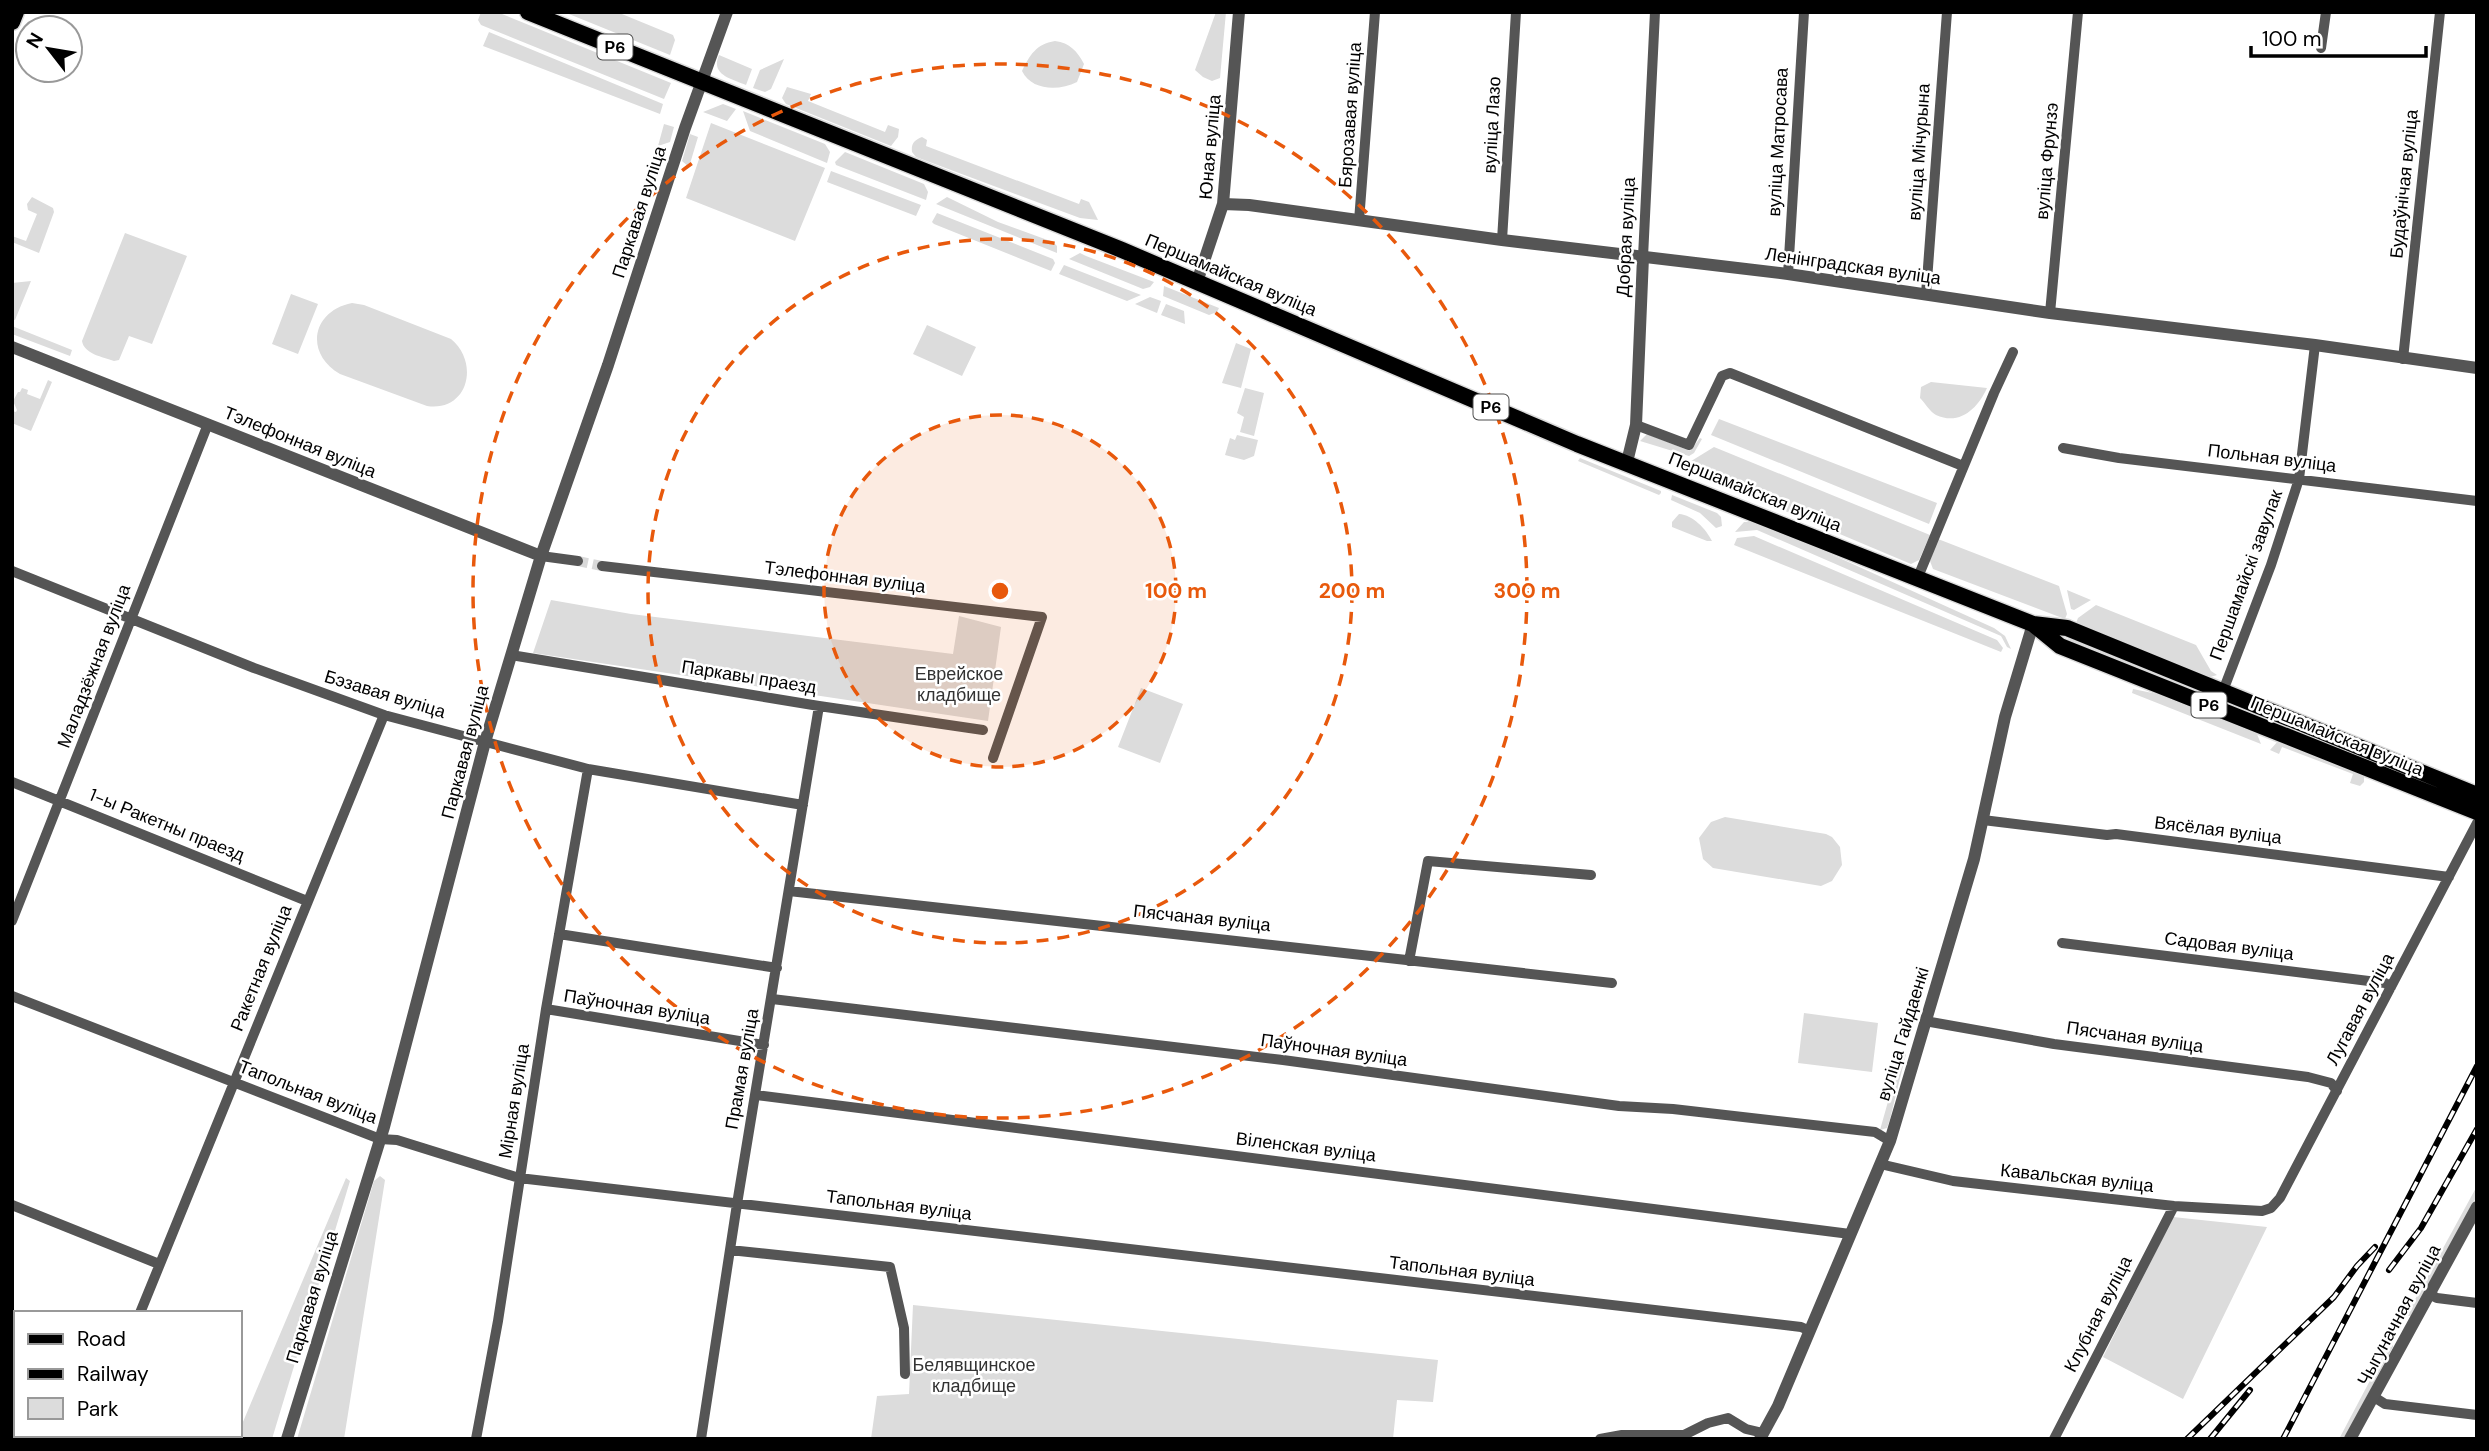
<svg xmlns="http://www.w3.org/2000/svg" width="2489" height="1451" font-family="'DM Sans',sans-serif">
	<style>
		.green { fill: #dcdcdc }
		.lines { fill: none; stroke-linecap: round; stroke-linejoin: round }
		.minor-tunnel { stroke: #d9d9d9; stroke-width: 10; stroke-dasharray: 10 5; stroke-linecap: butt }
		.primary-casing { stroke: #dbdbdb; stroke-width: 19 }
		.minor { stroke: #555; stroke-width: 10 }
		.tertiary { stroke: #555; stroke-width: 12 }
		.primary { stroke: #000; stroke-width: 16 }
		.rail-casing { stroke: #000; stroke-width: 6 }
		.rail { stroke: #fff; stroke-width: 3.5; stroke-dasharray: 10; stroke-linecap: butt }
		.ring { fill: none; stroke: #e8590c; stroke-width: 3.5; stroke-dasharray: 12 9 }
		.labels { text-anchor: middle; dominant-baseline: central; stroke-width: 5; stroke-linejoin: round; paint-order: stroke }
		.shield { fill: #fff; stroke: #4c4c4c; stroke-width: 2 }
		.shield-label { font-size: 16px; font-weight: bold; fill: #000 }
		.street-label { font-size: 18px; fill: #000; stroke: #fff }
		.park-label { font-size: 18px; fill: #333; stroke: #fff }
		.centre { fill: #e8590c; stroke: #fff; stroke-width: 3.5 }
		.ring-label { font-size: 21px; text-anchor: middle; font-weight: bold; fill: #e8590c; stroke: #fff; stroke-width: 5; stroke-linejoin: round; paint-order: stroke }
	</style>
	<rect width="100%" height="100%" fill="#fff"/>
	<path class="green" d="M481,12H497L671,83L664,99L481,25L478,20Z
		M564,12H617L673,35L675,40L670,55Z
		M1216,12H1226L1220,78L1212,81L1203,77L1195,70Z
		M489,32L663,104L660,114L483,46Z
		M1055,41C1070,43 1077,51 1084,64L1077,82C1059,91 1032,91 1022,71C1030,55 1036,44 1055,41Z
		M719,55L752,69L746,85C732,79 710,75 719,55Z
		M784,59L771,89L765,92L753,88L760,70Z
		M787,87L811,94L808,101L885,132L888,125L899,129L898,137L891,146L786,104L782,98Z
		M723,104L736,109L727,121L703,112Z
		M743,111L825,144L830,152L827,163L750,131Z
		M711,123L825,168L795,241L686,198Z
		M664,124L674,127L670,142L658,146Z
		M690,134L698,137L689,167L682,161Z
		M922,137L927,140L926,146L1079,204L1081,199L1089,202L1098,220L1080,218L916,157L912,152C911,144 914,140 922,137Z
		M845,152L924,184L928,192L926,200L836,165L835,162Z
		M831,171L921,205L916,216L827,182Z
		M32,197L53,208L54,212L39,253L12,242V236L26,241L37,214L28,210L27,204Z
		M947,197L998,222L1053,242L1057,246V253L936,204Z
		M937,213L1053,259L1055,263L1051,271L934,224L932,222Z
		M125,233L187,256L152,344L129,336L119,360L114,361C103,357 84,354 82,341Z
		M1080,253L1086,256L1154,282L1150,287L1143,289L1069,259Z
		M1064,265L1141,295L1127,301L1059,274Z
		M31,281L15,320L12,319V283Z
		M1164,286L1219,308L1217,312L1209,315L1163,296Z
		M291,294L318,304L298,354L272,344Z
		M1150,297L1161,301L1157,313L1135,304Z
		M352,303L364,305L451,339C480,363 468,412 427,406L340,374C304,353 312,311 352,303Z
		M1166,304L1184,311L1185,324L1161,315Z
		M927,325L976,347L962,376L913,354Z
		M12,326L72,350L70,356L12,334Z
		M1236,343L1251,349L1241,388L1222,383Z
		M48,380L52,382L31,431L12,423V411L16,412L17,410L13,401L18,392H20L22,388L28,390L27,394L40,399Z
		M1931,382L1987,388C1978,408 1960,426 1936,415C1930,412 1925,403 1920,398L1921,387Z
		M1245,388L1264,393L1254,436L1240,432L1244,417L1237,413Z
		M1719,419L1937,503L1929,524L1711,435Z
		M1647,434L1690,451L1700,438L1702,439L1694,453L1689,456L1640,441Z
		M1237,435L1258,440L1254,456L1244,460L1225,455L1230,438L1235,440Z
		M1714,447L1930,535L1919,560L1911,564L1685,469L1688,463Z
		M1580,458L1661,491V493L1659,495L1578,461Z
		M1672,495L1717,513L1721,517L1722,526L1716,528L1700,513L1671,500Z
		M1679,514C1693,515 1706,529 1712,541H1707L1672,527V522Z
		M1744,522H1751L1824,551L1994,628L2005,636L2011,649L2007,647L2001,636L1757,530L1735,532Z
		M1754,536L1997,640L2003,648L2001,652L1734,545L1737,538Z
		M1938,539L2059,586L2067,614L2065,619L1933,569L1930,561Z
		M2067,590L2091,600L2074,610L2071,609Z
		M551,600L631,614L953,654L959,616L1001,627L988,721L533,653Z
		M2096,605L2196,645L2211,671L2217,675L2207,678L2076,623L2078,618Z
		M2069,638L2451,793L2450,796L2067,641Z
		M1141,688L1183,704L1160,763L1118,747Z
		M2133,689L2162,695L2257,734L2261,744L2132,693Z
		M2279,740L2364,773V782L2360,786L2350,783L2353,774L2282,747L2279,754L2270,750Z
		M1725,817L1826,834L1832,837L1840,847L1842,865L1832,881L1821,886L1713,868L1703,859L1699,838L1711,822Z
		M1804,1013L1878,1023L1872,1072L1798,1063Z
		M1902,1052L1906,1054L1890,1119L1887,1128L1880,1130Z
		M380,1176L385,1180L344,1439H297L374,1181Z
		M346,1178L350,1181L272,1439H236L240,1435V1429Z
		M2477,1186V1196L2411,1316H2406Z
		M2173,1217L2267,1227L2183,1399L2103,1357Z
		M913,1305L1438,1360L1433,1402L1397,1400L1393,1439H871L877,1396L909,1394Z
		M2393,1337V1347L2344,1439H2339Z"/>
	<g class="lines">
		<path class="minor-tunnel" d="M578,561L602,566"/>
		<defs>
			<path id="primary" d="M528,12L1122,250L1577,444L2033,624L2067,628L2477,795
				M12,22L16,12
				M2033,624L2060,646L2477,812"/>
		</defs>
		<use href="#primary" class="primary-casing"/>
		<path class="minor" d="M2321,48L2326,12
			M1359,221L1375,12
			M1502,240L1516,12
			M1643,257L1655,12
			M1788,274L1804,12
			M1926,294L1947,12
			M2050,313L2078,12
			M2403,359L2440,12
			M1636,425L1689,445L1722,376L1730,373L1963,466
			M2063,448L2119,458L2477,501
			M541,556L578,561
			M602,566L1042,617L993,758
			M12,571L254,668L384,715L588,769L803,805
			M1918,577L1994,393L2013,352
			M511,655L819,706L983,730
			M2223,691L2271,565L2299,479L2315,345
			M12,782L307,901
			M1983,820L2107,835L2116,834L2449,877
			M789,891L1612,983
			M12,921L208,424
			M559,934L777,968
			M2062,943L2385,983L2391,987
			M1409,961L1428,861L1591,875
			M12,996L380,1139L397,1140L519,1178L1801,1327L1810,1331
			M772,999L1283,1060L1619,1106L1673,1109L1875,1132L1890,1141
			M546,1009L764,1045
			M1925,1021L2054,1044L2308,1077L2331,1083L2337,1091
			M756,1095L1850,1234
			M1880,1164L1953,1181L2174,1206L2262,1211L2271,1208L2280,1198L2477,823
			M12,1205L159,1264
			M730,1250L890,1267L904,1328L905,1374
			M2429,1294L2437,1298L2477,1303
			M140,1313L384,715
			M2374,1397L2385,1404L2477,1415
			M12,1425L16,1427
			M40,1435L50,1439
			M92,1439L93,1435
			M476,1439L498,1321L546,1009L588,769
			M701,1439L737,1204L819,706
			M1600,1439L1622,1435H1684L1708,1423L1728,1418L1746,1429L1763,1433
			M2054,1439L2174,1206"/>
		<path class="tertiary" d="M1223,204L1249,205L1502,240L1788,274L2050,313L2315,345L2477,368
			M1197,282L1223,204L1239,12
			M12,347L541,556
			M1627,462L1636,425L1643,257
			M287,1439L384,1127L485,742L541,556L608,365L685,128L727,12
			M1760,1439L1778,1406L1890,1141L1974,859L2005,717L2033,624
			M2350,1439L2477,1207"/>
		<use href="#primary" class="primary"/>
		<defs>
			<path id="rail" d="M2389,1270L2421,1228L2477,1129
				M2187,1439L2334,1297L2357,1266L2375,1247
				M2210,1439L2250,1390
				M2283,1439L2477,1066"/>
		</defs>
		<use href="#rail" class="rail-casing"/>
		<use href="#rail" class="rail"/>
	</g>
	<circle cx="1000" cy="591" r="176" fill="#e8590c" fill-opacity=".12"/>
	<g class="ring">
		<circle cx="1000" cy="591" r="176"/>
		<circle cx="1000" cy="591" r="352"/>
		<circle cx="1000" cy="591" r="527"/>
	</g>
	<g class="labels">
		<g class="shield">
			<rect x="597.5" y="34.5" width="35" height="25" rx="5"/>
			<rect x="1473.5" y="394.5" width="35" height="25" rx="5"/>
			<rect x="2191.5" y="692.5" width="35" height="25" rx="5"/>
		</g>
		<g class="shield-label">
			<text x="615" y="47">Р6</text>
			<text x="1491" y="407">Р6</text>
			<text x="2209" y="705">Р6</text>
		</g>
		<g class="street-label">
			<text transform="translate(1350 115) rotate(-86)">Бярозавая вуліца</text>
			<text transform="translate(1492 125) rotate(-87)">вуліца Лазо</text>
			<text transform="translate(1778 142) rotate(-87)">вуліца Матросава</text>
			<text transform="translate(1210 147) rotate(-85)">Юная вуліца</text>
			<text transform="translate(1919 152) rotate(-86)">вуліца Мічурына</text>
			<text transform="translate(2047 161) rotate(-85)">вуліца Фрунзэ</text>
			<text transform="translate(2404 184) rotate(-84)">Будаўнічая вуліца</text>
			<text transform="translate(639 212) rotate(-72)">Паркавая вуліца</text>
			<text transform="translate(1626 237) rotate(-87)">Добрая вуліца</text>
			<text transform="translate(1853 266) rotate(8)">Ленінградская вуліца</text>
			<text transform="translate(1231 275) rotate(23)">Першамайская вуліца</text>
			<text transform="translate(300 442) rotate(22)">Тэлефонная вуліца</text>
			<text transform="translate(2272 458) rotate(7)">Польная вуліца</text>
			<text transform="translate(1755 492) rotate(22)">Першамайская вуліца</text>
			<text transform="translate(2246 575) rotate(-70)">Першамайскі завулак</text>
			<text transform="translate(845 577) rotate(7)">Тэлефонная вуліца</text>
			<text transform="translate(94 666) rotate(-69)">Маладзёжная вуліца</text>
			<text transform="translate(749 677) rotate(9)">Паркавы праезд</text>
			<text transform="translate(385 694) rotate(17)">Бэзавая вуліца</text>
			<text transform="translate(2337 736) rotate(22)">Першамайская вуліца</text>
			<text transform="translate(465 752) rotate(-75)">Паркавая вуліца</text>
			<text transform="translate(167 825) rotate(22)">1-ы Ракетны праезд</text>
			<text transform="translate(2218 830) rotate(7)">Вясёлая вуліца</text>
			<text transform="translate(1202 918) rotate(6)">Пясчаная вуліца</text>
			<text transform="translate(2229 946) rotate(7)">Садовая вуліца</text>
			<text transform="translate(261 968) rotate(-68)">Ракетная вуліца</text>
			<text transform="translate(637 1007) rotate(9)">Паўночная вуліца</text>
			<text transform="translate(2360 1009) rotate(-62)">Лугавая вуліца</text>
			<text transform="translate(1903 1034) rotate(-73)">вуліца Гайдаенкі</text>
			<text transform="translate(2135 1037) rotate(8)">Пясчаная вуліца</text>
			<text transform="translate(1334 1050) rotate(8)">Паўночная вуліца</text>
			<text transform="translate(742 1069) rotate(-80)">Прамая вуліца</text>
			<text transform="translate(308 1092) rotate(21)">Тапольная вуліца</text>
			<text transform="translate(514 1101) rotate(-81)">Мірная вуліца</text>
			<text transform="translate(1306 1147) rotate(7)">Віленская вуліца</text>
			<text transform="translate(2077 1178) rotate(6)">Кавальская вуліца</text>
			<text transform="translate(899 1205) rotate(7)">Тапольная вуліца</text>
			<text transform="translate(1462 1271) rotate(7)">Тапольная вуліца</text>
			<text transform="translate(312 1297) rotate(-73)">Паркавая вуліца</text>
			<text transform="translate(2098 1314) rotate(-63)">Клубная вуліца</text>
			<text transform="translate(2399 1315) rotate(-62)">Чыгуначная вуліца</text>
		</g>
		<g class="park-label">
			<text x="959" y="674">Еврейское<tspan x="959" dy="21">кладбище</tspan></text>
			<text x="974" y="1365">Белявщинское<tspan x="974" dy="21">кладбище</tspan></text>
		</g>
	</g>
	<circle cx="1000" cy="591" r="10" class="centre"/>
	<g class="ring-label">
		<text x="1176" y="598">100 m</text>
		<text x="1352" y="598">200 m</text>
		<text x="1527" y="598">300 m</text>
	</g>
	<rect width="2489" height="1451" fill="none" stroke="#000000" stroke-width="28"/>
	<rect x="14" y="1311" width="228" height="126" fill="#ffffff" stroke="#999999" stroke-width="2"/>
	<rect x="28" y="1334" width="35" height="10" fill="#000000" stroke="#999999" stroke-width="2"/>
	<text x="77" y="1346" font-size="21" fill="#000000">Road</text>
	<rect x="28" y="1369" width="35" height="10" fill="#000000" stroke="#999999" stroke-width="2"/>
	<text x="77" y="1381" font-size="21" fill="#000000">Railway</text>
	<rect x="28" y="1398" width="35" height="21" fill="#dcdcdc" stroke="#999999" stroke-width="2"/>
	<text x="77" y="1416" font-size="21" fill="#000000">Park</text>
	<g transform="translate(49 49) rotate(301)"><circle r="33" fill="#ffffff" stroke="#999999" stroke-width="2"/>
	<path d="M0-5L12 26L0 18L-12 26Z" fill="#000000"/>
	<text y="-10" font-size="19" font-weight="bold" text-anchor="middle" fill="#000000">N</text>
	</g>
	<path d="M2251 46v10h175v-10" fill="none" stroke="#000000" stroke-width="3.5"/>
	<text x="2262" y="46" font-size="21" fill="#000000" stroke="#ffffff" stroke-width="5" paint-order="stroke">100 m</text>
</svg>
